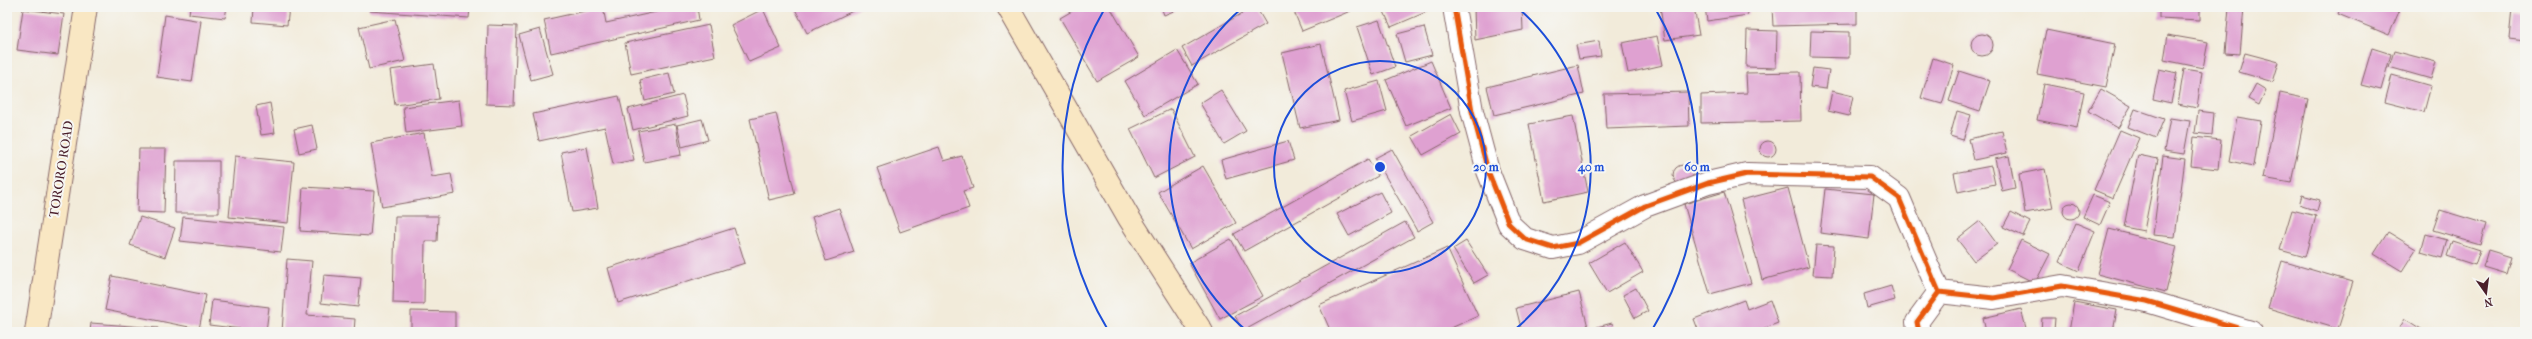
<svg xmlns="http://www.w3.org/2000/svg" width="2532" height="339" font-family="'IM FELL French Canon',serif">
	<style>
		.building { fill: #dfa1d1 }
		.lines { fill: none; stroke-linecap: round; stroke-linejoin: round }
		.street-casing { stroke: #856668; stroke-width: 24 }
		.secondary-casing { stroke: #856668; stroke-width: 24 }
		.street { stroke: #fff; stroke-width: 22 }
		.secondary { stroke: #f9e7c3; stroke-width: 22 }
		.cycleway-casing { stroke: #f6f6f2; stroke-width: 8 }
		.cycleway { stroke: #e8590c; stroke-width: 5 }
		.ring { fill: none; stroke: #1d4ed8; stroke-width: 2 }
		.labels { text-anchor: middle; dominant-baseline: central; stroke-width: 4; stroke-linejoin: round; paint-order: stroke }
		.street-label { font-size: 13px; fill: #4a1f2b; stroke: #f6f6f2 }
		.centre { fill: #1d4ed8; stroke: #f6f6f2; stroke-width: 2 }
		.ring-label { font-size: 12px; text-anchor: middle; font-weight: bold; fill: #1d4ed8; stroke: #f6f6f2; stroke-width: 4; stroke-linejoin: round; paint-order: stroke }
	</style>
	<rect width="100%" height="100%" fill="#f6f6f2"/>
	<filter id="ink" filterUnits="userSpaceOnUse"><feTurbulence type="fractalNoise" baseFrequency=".025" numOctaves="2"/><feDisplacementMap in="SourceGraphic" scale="8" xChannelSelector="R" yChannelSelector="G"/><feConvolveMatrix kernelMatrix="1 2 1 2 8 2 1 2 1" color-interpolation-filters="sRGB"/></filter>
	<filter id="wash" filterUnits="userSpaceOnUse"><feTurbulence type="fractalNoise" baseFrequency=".012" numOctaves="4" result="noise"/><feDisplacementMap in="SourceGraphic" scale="16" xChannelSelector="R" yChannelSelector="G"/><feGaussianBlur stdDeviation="0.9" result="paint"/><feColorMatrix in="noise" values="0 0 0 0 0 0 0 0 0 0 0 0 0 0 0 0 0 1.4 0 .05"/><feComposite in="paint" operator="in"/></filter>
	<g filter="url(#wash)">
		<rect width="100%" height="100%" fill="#f2ebda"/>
		<g id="blocks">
			<path class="building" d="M190,7H227L225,18L189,14Z
				M254,7H289L287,25L253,22Z
				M369,7H470L469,18L369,11Z
				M603,7L606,23L679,7H697L699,20L551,53L544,20Z
				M794,7H861L807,33Z
				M1079,7H1110L1139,57L1097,81L1060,18Z
				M1161,7H1175L1176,10L1164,15Z
				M1253,7H1256L1266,24L1192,66L1182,48Z
				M1292,7H1360L1302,31Z
				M1382,7H1438L1391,27Z
				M1474,7H1522L1523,30L1475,40Z
				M1660,7H1694L1699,35L1665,40Z
				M1705,7H1747L1748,15L1707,21Z
				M1772,7H1857V24L1773,26Z
				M2159,7H2200V20L2159,18Z
				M2229,7H2244L2240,54L2225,53Z
				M2341,7H2401L2389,35L2338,14Z
				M23,9L64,14L58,55L17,50Z
				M763,9L781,48L749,62L731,25Z
				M2512,9L2525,11V41L2509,39Z
				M165,15L201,21L192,82L157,77Z
				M395,19L405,61L369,69L359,27Z
				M1379,20L1395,67L1373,75L1357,27Z
				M488,25L517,26L514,105L486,104Z
				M709,25L715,56L631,74L625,43Z
				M1424,27L1432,55L1405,62L1397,34Z
				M540,29L553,74L531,80L519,35Z
				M1747,30L1777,31L1776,68L1746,67Z
				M2046,30L2115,44L2106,87L2037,74Z
				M1811,31L1849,32V58L1810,57Z
				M1971 45a11 11 0 1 1 22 0a11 11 0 1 1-22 0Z
				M2168,35L2208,42L2203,68L2164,60Z
				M1657,36L1663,65L1628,73L1622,43Z
				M1599,41L1601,56L1579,59L1576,45Z
				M1321,44L1339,120L1300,128L1282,53Z
				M2372,48L2391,54L2381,90L2361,85Z
				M1177,50L1198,84L1145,115L1125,81Z
				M2394,51L2436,62L2431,79L2389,67Z
				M2245,53L2279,62L2273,82L2239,72Z
				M1933,58L1954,65L1942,104L1921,98Z
				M1431,61L1451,108L1406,126L1386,80Z
				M434,64L439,99L395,105L390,70Z
				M1578,65L1584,94L1494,115L1487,87Z
				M1813,68L1829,70L1826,89L1810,87Z
				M2159,69L2177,73L2171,103L2153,99Z
				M2184,69L2202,72L2197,108L2178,104Z
				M1959,71L1990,81L1980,111L1949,101Z
				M1800,72L1801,121L1701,123V95L1747,93L1746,73Z
				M669,73L674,94L645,101L640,80Z
				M2392,75L2431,86L2424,112L2385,102Z
				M1379,81L1387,111L1352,121L1344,91Z
				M2044,84L2084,92L2077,128L2037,120Z
				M2256,84L2266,90L2259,105L2248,99Z
				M2101,89L2131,106L2118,128L2088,111Z
				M1221,90L1246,131L1224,144L1200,103Z
				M1832,91L1853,96L1849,116L1828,111Z
				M1688,92L1689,126L1606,129L1604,94Z
				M2280,93L2308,99L2291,183L2263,178Z
				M683,95L688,116L633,130L628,109Z
				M619,96L634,160L613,164L605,127L539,141L533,114Z
				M459,100L462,126L406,133L403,107Z
				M270,103L275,133L261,135L256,106Z
				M1171,109L1195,157L1154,178L1130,129Z
				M2135,109L2164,119L2156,138L2128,127Z
				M1957,111L1971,115L1963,140L1950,136Z
				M2198,111L2214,113L2212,135L2195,133Z
				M776,113L795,194L769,200L750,119Z
				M1451,114L1461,134L1423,155L1412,136Z
				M1573,116L1588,192L1544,201L1529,124Z
				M2237,117L2261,121L2254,166L2229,161Z
				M2170,118L2190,121L2184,154L2164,151Z
				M702,119L708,140L682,147L677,125Z
				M676,124L681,155L644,162L638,131Z
				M312,125L317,149L299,153L294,129Z
				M2120,130L2139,138L2113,198L2094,190Z
				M2002,131L2007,153L1974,160L1969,139Z
				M424,133L432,177L451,174L455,194L382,207L371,143Z
				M2194,137L2221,140L2218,169L2191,166Z
				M1288,141L1294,160L1226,179L1221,160Z
				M1760 149a8 8 0 1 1 16 0a8 8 0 1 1-16 0Z
				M587,147L598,208L572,212L561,152Z
				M939,147L944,161L962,156L973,188L963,191L969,208L900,232L877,168Z
				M139,149H166L164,213L137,212Z
				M1392,149L1433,222L1417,231L1375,158Z
				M2138,155L2158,159L2144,231L2124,227Z
				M235,156L294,162L288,223L229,217Z
				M2009,156L2015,188L2002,191L1995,159Z
				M2163,156L2185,159L2175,237L2153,235Z
				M1368,159L1378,176L1244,251L1234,234Z
				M176,161H219V213H175Z
				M1673 175a10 10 0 1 1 20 0a10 10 0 1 1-20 0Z
				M1203,166L1236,223L1191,249L1158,192Z
				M1991,166L1995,184L1958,192L1954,173Z
				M2045,169L2053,208L2025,213L2019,174Z
				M303,187L374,191L370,236L300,231Z
				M1788,188L1809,267L1762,280L1741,200Z
				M1825,189L1874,194L1869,239L1820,233Z
				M1380,192L1391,213L1349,236L1337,214Z
				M1724,192L1751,283L1710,294L1684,204Z
				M2093,195L2110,202L2100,225L2083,217Z
				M2302,195L2320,200L2317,211L2299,205Z
				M2063 211a8 8 0 1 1 16 0a8 8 0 1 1-16 0Z
				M839,208L854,252L826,261L812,217Z
				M2292,210L2316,216L2305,257L2280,250Z
				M2440,210L2486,224L2480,244L2433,230Z
				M2011,212L2030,222L2023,236L2003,227Z
				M395,216H438L437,241H425L424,304L393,303Z
				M140,217L175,228L165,257L130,245Z
				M183,217L284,227L281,252L180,241Z
				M1980,221L1997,244L1974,261L1957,239Z
				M1405,222L1414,237L1243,331L1235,316Z
				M2076,223L2095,231L2079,271L2059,262Z
				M734,228L745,263L618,303L608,268Z
				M2109,229L2177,246L2166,292L2097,274Z
				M2388,232L2416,249L2402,271L2374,254Z
				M2426,234L2447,240L2442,258L2421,252Z
				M1231,239L1263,296L1220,319L1189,263Z
				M2021,240L2050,254L2035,283L2007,269Z
				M1466,241L1488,275L1474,283L1453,249Z
				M2452,241L2480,250L2475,265L2447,256Z
				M1625,242L1643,272L1607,293L1589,263Z
				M1816,245L1834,246L1832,276L1813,275Z
				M1447,248L1478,316L1442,332H1331L1319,305Z
				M2488,250L2511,257L2506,274L2483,267Z
				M287,259L312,261L307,315L355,319L354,332H282Z
				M2282,261L2353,282L2338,329L2268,308Z
				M324,275L361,278L358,307L321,303Z
				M112,276L206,295L199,329L105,310Z
				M1891,286L1895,300L1867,308L1864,294Z
				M1636,288L1648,311L1635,318L1623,295Z
				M1579,292L1588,327L1568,332H1522L1516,308Z
				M212,300L269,307L266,332L209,325Z
				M1744,300L1747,309L1770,300L1778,323L1765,328L1767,332H1699L1694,319Z
				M2074,302L2117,310L2113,332H2069Z
				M2021,309L2027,332H1986L1983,318Z
				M411,311L455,312V332H411Z
				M2042,318H2055L2054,331H2041Z
				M2405,319L2426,332H2397Z
				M91,323L158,328V332H90Z
				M1612,323L1614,332H1599L1597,327Z"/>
		</g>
	</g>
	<g filter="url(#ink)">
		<use href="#blocks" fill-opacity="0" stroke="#856668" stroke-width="1"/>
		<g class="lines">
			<defs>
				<path id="street" d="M1454,7L1472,111L1488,171L1509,224L1525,239L1553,248L1578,243L1645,206L1708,183L1747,174L1870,177L1899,198L1939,292
					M1919,332L1917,322L1939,292L1994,298L2062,286L2147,301L2251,332"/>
				<path id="secondary" d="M1008,7L1129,218L1202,332
					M36,332L86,7"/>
			</defs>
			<use href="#street" class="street-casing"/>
			<use href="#secondary" class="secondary-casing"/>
			<use href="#street" class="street"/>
			<use href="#secondary" class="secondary"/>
			<defs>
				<path id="cycleway" d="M1454,7L1472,111L1488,171L1509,224L1525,239L1553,248L1578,243L1645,206L1708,183L1747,174L1870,177L1899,198L1939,292
					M1919,332L1917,322L1939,292L1994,298L2062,286L2147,301L2251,332"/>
			</defs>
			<use href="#cycleway" class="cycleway-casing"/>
			<use href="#cycleway" class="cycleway"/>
		</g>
	</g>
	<g class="ring">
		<circle cx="1380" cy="167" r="106"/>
		<path d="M1247 331A211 211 0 0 1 1242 8M1518 8A211 211 0 0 1 1513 331"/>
		<path d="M1108 330A317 317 0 0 1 1105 8M1655 8A317 317 0 0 1 1652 330"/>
	</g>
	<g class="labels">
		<g class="street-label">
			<text transform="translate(61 169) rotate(-81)">TORORO ROAD</text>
		</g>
	</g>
	<circle cx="1380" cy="167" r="6" class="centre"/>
	<g class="ring-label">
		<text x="1486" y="171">20 m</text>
		<text x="1591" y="171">40 m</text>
		<text x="1697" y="171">60 m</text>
	</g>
	<rect width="2532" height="339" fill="none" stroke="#f6f6f2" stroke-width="24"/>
	<g transform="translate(2486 293) rotate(166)" stroke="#f6f6f2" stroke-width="3" paint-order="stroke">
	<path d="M0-3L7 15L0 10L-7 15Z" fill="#4a1f2b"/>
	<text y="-6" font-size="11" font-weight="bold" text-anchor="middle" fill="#4a1f2b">N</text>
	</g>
</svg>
